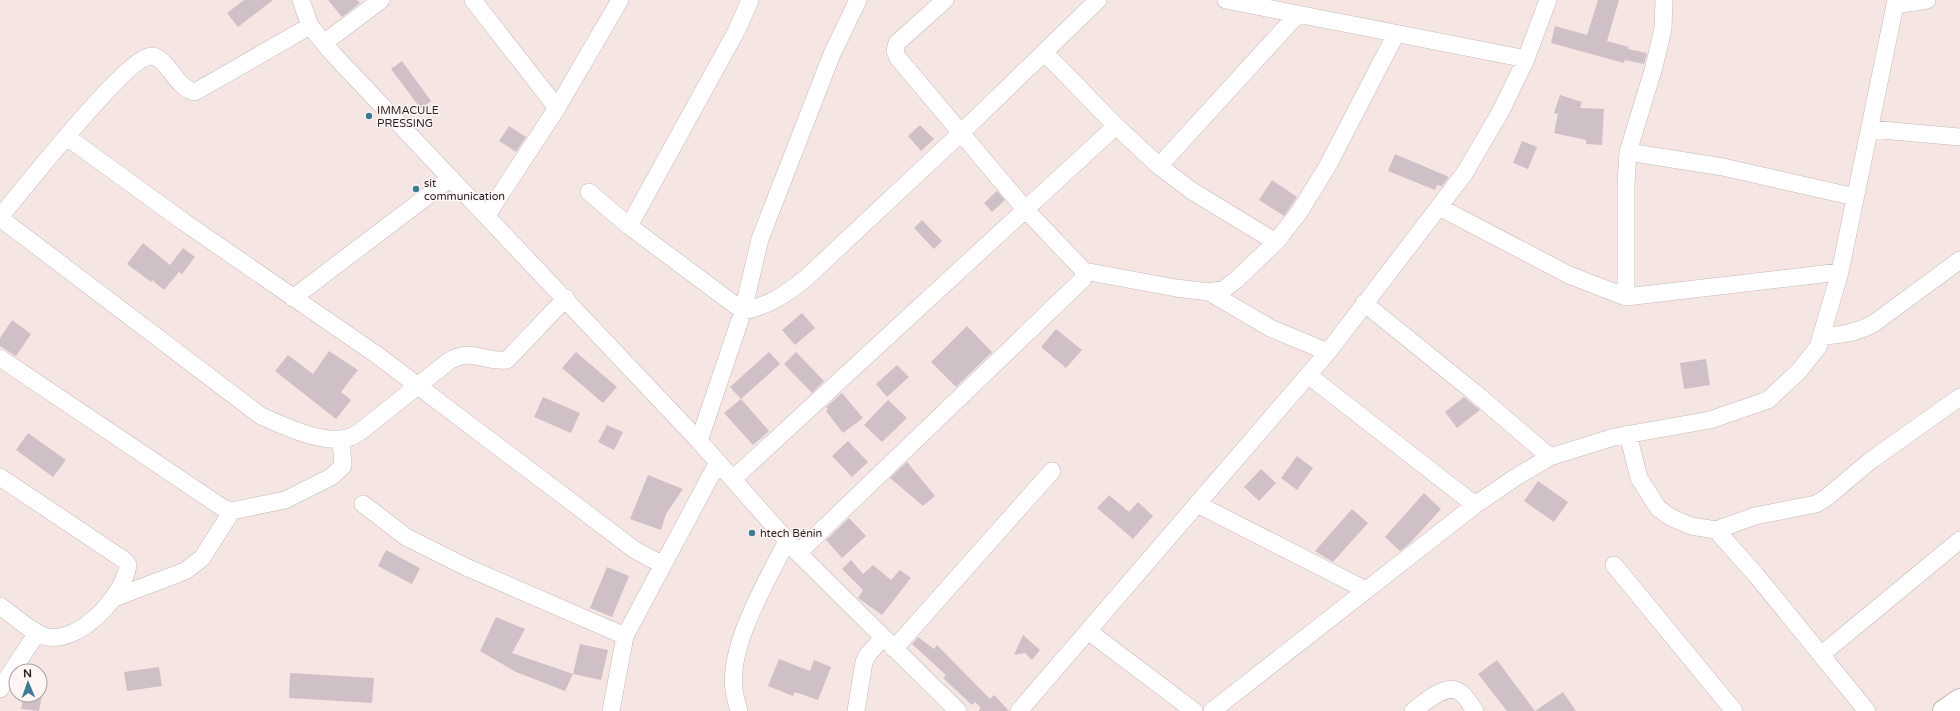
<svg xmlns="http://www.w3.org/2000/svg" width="1960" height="711" font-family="'Varela Round',sans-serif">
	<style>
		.building { fill: #cec0c6 }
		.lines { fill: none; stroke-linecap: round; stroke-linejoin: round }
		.minor-casing { stroke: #c7b8b7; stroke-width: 18 }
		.major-casing { stroke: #c7b8b7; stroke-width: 24 }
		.minor { stroke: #fff; stroke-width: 17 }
		.major { stroke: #fff; stroke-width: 22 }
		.poi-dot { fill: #3e7a92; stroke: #fef5f4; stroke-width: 1.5 }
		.labels { text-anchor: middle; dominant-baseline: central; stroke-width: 3; stroke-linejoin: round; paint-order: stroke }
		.poi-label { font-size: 11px; fill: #251f1f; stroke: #fef5f4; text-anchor: start }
	</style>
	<rect width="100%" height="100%" fill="#f5e6e4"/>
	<path class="building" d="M244,0H273L238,27L227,13Z
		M328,0H357L360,3L342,17Z
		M1598,0H1619L1607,41L1629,47L1628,49L1647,53L1644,64L1625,60L1624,63L1551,43L1555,26L1587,35Z
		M402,61L431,101L421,109L391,69Z
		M1560,95L1582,102L1580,108L1604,109L1602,145L1586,144V140L1554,133L1558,114L1554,113Z
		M920,125L934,139L921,151L908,136Z
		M509,126L526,137L516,152L499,141Z
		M1522,141L1537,147L1528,169L1513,163Z
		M1395,154L1449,177L1442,186L1437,185L1435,190L1388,171Z
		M1272,180L1297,197L1284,216L1259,200Z
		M997,191L1005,200L992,212L984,203Z
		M922,220L942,241L934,249L914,228Z
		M143,243L170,265L183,248L195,257L182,274L177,270L179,272L164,290L152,280L151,282L127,264Z
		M802,313L815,328L795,345L782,330Z
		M12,320L31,334L16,356L0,346V338Z
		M967,326L992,352L956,387L931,362Z
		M1056,329L1082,350L1066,368L1041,347Z
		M329,351L358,370L341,392L351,400L336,419L275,371L288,355L313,374Z
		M576,352L617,387L603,403L562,368Z
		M769,352L780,364L741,399L730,387Z
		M796,352L824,381L812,393L784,364Z
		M1706,359L1710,385L1684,389L1680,363Z
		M897,365L909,377L887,397L876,384Z
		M842,393L863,418L843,433L826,411L828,409L826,407Z
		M543,397L580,413L571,433L534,417Z
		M1464,397L1480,410L1457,428L1445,412Z
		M741,399L769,431L753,445L724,413Z
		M888,400L907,418L882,442L864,425Z
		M607,425L623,432L614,450L598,442Z
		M28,433L66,460L53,477L16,450Z
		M848,441L868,462L852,477L832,456Z
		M1297,456L1313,468L1297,490L1281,478Z
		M907,462L935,496L923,506L890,478Z
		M1261,469L1276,483L1259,501L1244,487Z
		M648,475L683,489L666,514L661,530L630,519Z
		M1538,481L1568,502L1554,522L1524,501Z
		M1424,493L1441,509L1410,543L1400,551L1385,537Z
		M1109,495L1129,512L1138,502L1153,516L1133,539L1097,508Z
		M1352,509L1368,523L1333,562L1315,551Z
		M849,518L866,536L842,558L826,540Z
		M386,550L420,568L412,584L378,566Z
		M851,560L863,574L873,565L891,580L900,570L911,578L882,615L858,598L863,590L842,569Z
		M607,567L629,576L612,617L590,608Z
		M496,617L525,629L512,653L573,674L565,691L516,672L480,651Z
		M1023,635L1040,650L1032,660L1025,653L1014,655Z
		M918,637L934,649L937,645L990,699L994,695L1009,711H978L981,708L975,702L972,705L943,678L946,675L912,644Z
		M580,644L608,650L601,680L573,674Z
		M779,659L810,671L814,660L831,667L818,700L795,692L793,696L768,686Z
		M1497,660L1535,711L1563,692L1576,711H1507L1478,674Z
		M159,667L162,686L127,691L124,672Z
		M290,673L374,678L372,703L289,698Z
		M24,695H42L39,711L21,709Z"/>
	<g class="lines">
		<defs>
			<path id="minor" d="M301,0L310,26L333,54L699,441L798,553L958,711
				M473,0L557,108
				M945,0L897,43L895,51L898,58L1025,209L1084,271L1176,288L1209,292L1224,289L1236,280L1276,242L1300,211L1327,167L1396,34
				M1226,0L1526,59
				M1896,5L1927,0
				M324,43L381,0
				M1045,53L1116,126L1159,166L1192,191L1276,242
				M1870,129L1960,137
				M67,137L184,222L377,355L635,550L663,565L718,462
				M1628,152L1723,167L1855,197
				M1159,166L1297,15
				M589,192L629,226L743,311C769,306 786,294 806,278L962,132L1098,0
				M1439,207L1569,275L1626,297L1840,272
				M487,215L557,108L620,0
				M0,217C20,193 129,54 152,56C168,58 176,89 195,92L310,26
				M0,218L261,416C284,426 325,446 350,437C354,436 358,433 361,431L449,361C473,347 483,363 507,360L566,298
				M629,226L737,30L750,0
				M1209,292L1270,328L1328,352
				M1626,297V184L1628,152L1654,67L1663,29L1664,0
				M293,298L451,178
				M1364,303L1474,392L1550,457
				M1822,336C1841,335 1856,333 1873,324L1960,260
				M0,358L223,508L232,511L285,500L331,477L343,466L341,439
				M1308,375L1475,505
				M1628,434L1639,478L1658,508L1670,517L1691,526L1716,530L1756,575L1867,711
				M699,441L743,311L760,239L832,54L858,0
				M0,477L124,560L128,565C124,595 82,642 48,637C34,635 12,614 0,606
				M733,479L1116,126
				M363,504L406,537L466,567L625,636L663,565
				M1197,504L1366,590
				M1716,530L1755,516L1816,504L1826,498L1870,461L1960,397
				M798,553L1083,279L1084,271
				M1614,565L1734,711
				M114,598L185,571L202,558L232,511
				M1088,631L1194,711
				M894,649L1052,471
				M1822,654L1960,540
				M0,689L37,633
				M611,711L625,636
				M739,711C737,704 735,697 734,690C728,645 767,581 787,541
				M856,711L864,662L868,654L883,638
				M1019,711L1328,352L1464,174L1501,111L1526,59L1548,0
				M1212,711L1475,505L1516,477L1550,457L1614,437L1710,420L1768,400L1799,371L1818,347L1840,272L1896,0
				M1413,711C1424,703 1447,681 1461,693C1467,697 1471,706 1475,711"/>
			<path id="major" d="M1944,711L1960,700"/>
		</defs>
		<use href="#minor" class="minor-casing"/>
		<use href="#major" class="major-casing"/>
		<use href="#minor" class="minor"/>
		<use href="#major" class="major"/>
	</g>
	<g class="poi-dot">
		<circle cx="369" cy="116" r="4"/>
		<circle cx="416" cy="189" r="4"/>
		<circle cx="752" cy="533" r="4"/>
	</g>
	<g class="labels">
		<g class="poi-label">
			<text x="377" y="110">IMMACULE<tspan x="377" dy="13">PRESSING</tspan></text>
			<text x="424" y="183">sit<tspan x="424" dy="13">communication</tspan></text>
			<text x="760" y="533">htech Bénin</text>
		</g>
	</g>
	<g transform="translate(28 683) rotate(358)"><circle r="19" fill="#fef5f4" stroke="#a79f9f"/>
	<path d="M0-3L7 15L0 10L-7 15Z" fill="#3e7a92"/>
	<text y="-6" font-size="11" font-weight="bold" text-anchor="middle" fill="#251f1f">N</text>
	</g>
</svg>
